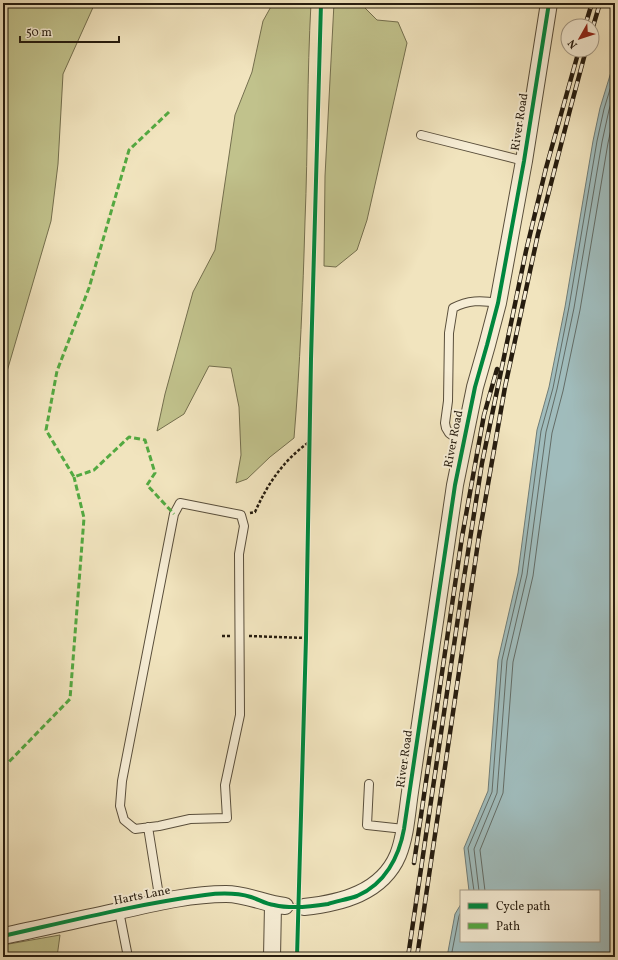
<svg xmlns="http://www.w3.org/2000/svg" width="618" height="960" font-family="Vollkorn,serif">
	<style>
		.green { fill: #c1c28c; stroke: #746f4e }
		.water { fill: #a0bcbc; stroke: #6f7c77 }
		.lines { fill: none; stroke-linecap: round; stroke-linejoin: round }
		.shore { stroke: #636c66; stroke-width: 1 }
		.lane-casing { stroke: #594e3b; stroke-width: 10 }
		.street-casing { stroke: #594e3b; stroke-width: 18 }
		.path { stroke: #261c0f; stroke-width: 2.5; stroke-dasharray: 3 2; stroke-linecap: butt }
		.lane { stroke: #f6edd5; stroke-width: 8 }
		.street { stroke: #f6edd5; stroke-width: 16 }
		.rail-casing { stroke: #261c0f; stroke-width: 4.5 }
		.rail { stroke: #f6edd5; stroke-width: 3; stroke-dasharray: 9; stroke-linecap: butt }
		.quiet { stroke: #53a941; stroke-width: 3; stroke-dasharray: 6 3; stroke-linecap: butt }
		.cycleway-casing { stroke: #f6edd5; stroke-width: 6 }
		.cycleway { stroke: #00873e; stroke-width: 4 }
		.labels { text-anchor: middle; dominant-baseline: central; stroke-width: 4; stroke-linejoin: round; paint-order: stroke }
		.street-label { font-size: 12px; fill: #261c0f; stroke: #f6edd5 }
	</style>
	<rect width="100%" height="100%" fill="#f1e4be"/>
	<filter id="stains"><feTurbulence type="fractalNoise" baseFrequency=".005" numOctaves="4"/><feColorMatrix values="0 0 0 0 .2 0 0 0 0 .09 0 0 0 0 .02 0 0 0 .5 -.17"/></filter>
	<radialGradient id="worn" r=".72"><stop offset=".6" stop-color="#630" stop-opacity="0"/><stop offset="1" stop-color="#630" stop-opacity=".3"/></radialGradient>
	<path class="green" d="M3,3H95L63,74L58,164L51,221L3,385Z
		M273,3H311C307,76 308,148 305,221C303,293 300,366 294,438L270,457L247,479L236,483L241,455L239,407L231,368L209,366L184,414L157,431L165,394L193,292L215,250L235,115L252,72L263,21Z
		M334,3H360L377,20L398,22L407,43L367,220L357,250L336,267L324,266L325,176Z
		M60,935L57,957H3V945Z"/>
	<path class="water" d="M615,59V957H447L455,914L461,904V941H599V891H469L464,848L488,791L498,660L518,573L537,430L549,387L565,307L593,141L600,108Z"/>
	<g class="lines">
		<path class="shore" d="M474,891L468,848L492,792L502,660L522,574L541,431L553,388L569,307L597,141L604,109L615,73
			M479,891L474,849L497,793L507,661L527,575L546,432L557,389L574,308L602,142L609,110L615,90
			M485,891L480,850L503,793L513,662L533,576L552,433L563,391L580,310L608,143L615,111
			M451,957L459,916L461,912"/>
		<defs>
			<path id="lane" d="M421,135L524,161
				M464,439L453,436L449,433L446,428L445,423L448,401L449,333L453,308C468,300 481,300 498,303
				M180,503L241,515L244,526L239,554L240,715L225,785L227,818L190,819L159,826L135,829L124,820L120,806L122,781L174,514Z
				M369,784L367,825L404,829
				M148,827L160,902
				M119,911L128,957"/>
			<path id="street" d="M304,907C341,903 382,893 398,855C406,835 407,812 410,792L455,485L475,387L487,345L498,303L524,161L549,3
				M3,936C42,928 80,919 119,911C154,903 190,894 226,894C247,894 265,904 285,906
				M272,957L273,905"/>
		</defs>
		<use href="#lane" class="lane-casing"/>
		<use href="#street" class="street-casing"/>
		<path class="path" d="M250,513L255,512C268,483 283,461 309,442
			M222,636H230
			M249,636L306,638"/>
		<use href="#lane" class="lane"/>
		<use href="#street" class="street"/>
		<defs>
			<path id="rail" d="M585,26L592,3
				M592,30L600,3
				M414,863L462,537L484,415L497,369
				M408,957L463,584L482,463L526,251L546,168L579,50
				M417,957L479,536L505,387L538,234L571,106L586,50"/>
		</defs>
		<use href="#rail" class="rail-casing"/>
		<use href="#rail" class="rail"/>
		<path class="quiet" d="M169,112L129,150L89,288L57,371L46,430L74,477L94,470L129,437L145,440L155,473L147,485L174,514
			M3,768L70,699L84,518L74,477"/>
		<defs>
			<path id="cycleway" d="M3,936C70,921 137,904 205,895C220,893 237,893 251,897C258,899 266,904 274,905C291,909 310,907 328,904C338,901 348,899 357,896C385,884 399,857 404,829L455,485L475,387L487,345L498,303L524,161L549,3
				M297,957L306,638L311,359L321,3"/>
		</defs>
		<use href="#cycleway" class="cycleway-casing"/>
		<use href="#cycleway" class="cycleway"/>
	</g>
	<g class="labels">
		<g class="street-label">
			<text transform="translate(520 122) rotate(-81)">River Road</text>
			<text transform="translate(454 439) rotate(-79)">River Road</text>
			<text transform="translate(405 759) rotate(-82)">River Road</text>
			<text transform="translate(142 896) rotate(-11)">Harts Lane</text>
		</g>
	</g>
	<rect width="618" height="960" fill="none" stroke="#f1e4be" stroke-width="16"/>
	<rect x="4" y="4" width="610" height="952" fill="none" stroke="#261c0f" stroke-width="2"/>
	<rect x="8" y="8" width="602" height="944" fill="none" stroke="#261c0f"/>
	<rect x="460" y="890" width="140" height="52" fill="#f6edd5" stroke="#a39986"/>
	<rect x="468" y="903" width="20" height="6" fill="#00873e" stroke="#a39986"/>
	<text x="496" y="910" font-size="12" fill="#261c0f">Cycle path</text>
	<rect x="468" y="923" width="20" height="6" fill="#53a941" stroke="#a39986"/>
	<text x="496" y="930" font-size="12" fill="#261c0f">Path</text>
	<g transform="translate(580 38) rotate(231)"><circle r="19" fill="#f6edd5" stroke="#a39986"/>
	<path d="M0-3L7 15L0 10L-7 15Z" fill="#8f2418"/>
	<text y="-6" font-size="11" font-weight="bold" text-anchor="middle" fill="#261c0f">N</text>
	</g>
	<path d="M20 36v6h99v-6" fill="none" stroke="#261c0f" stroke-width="2"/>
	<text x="26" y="36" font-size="12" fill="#261c0f" stroke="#f6edd5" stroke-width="3" paint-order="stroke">50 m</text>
	<rect width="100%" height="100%" filter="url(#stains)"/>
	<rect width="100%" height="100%" fill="url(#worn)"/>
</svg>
